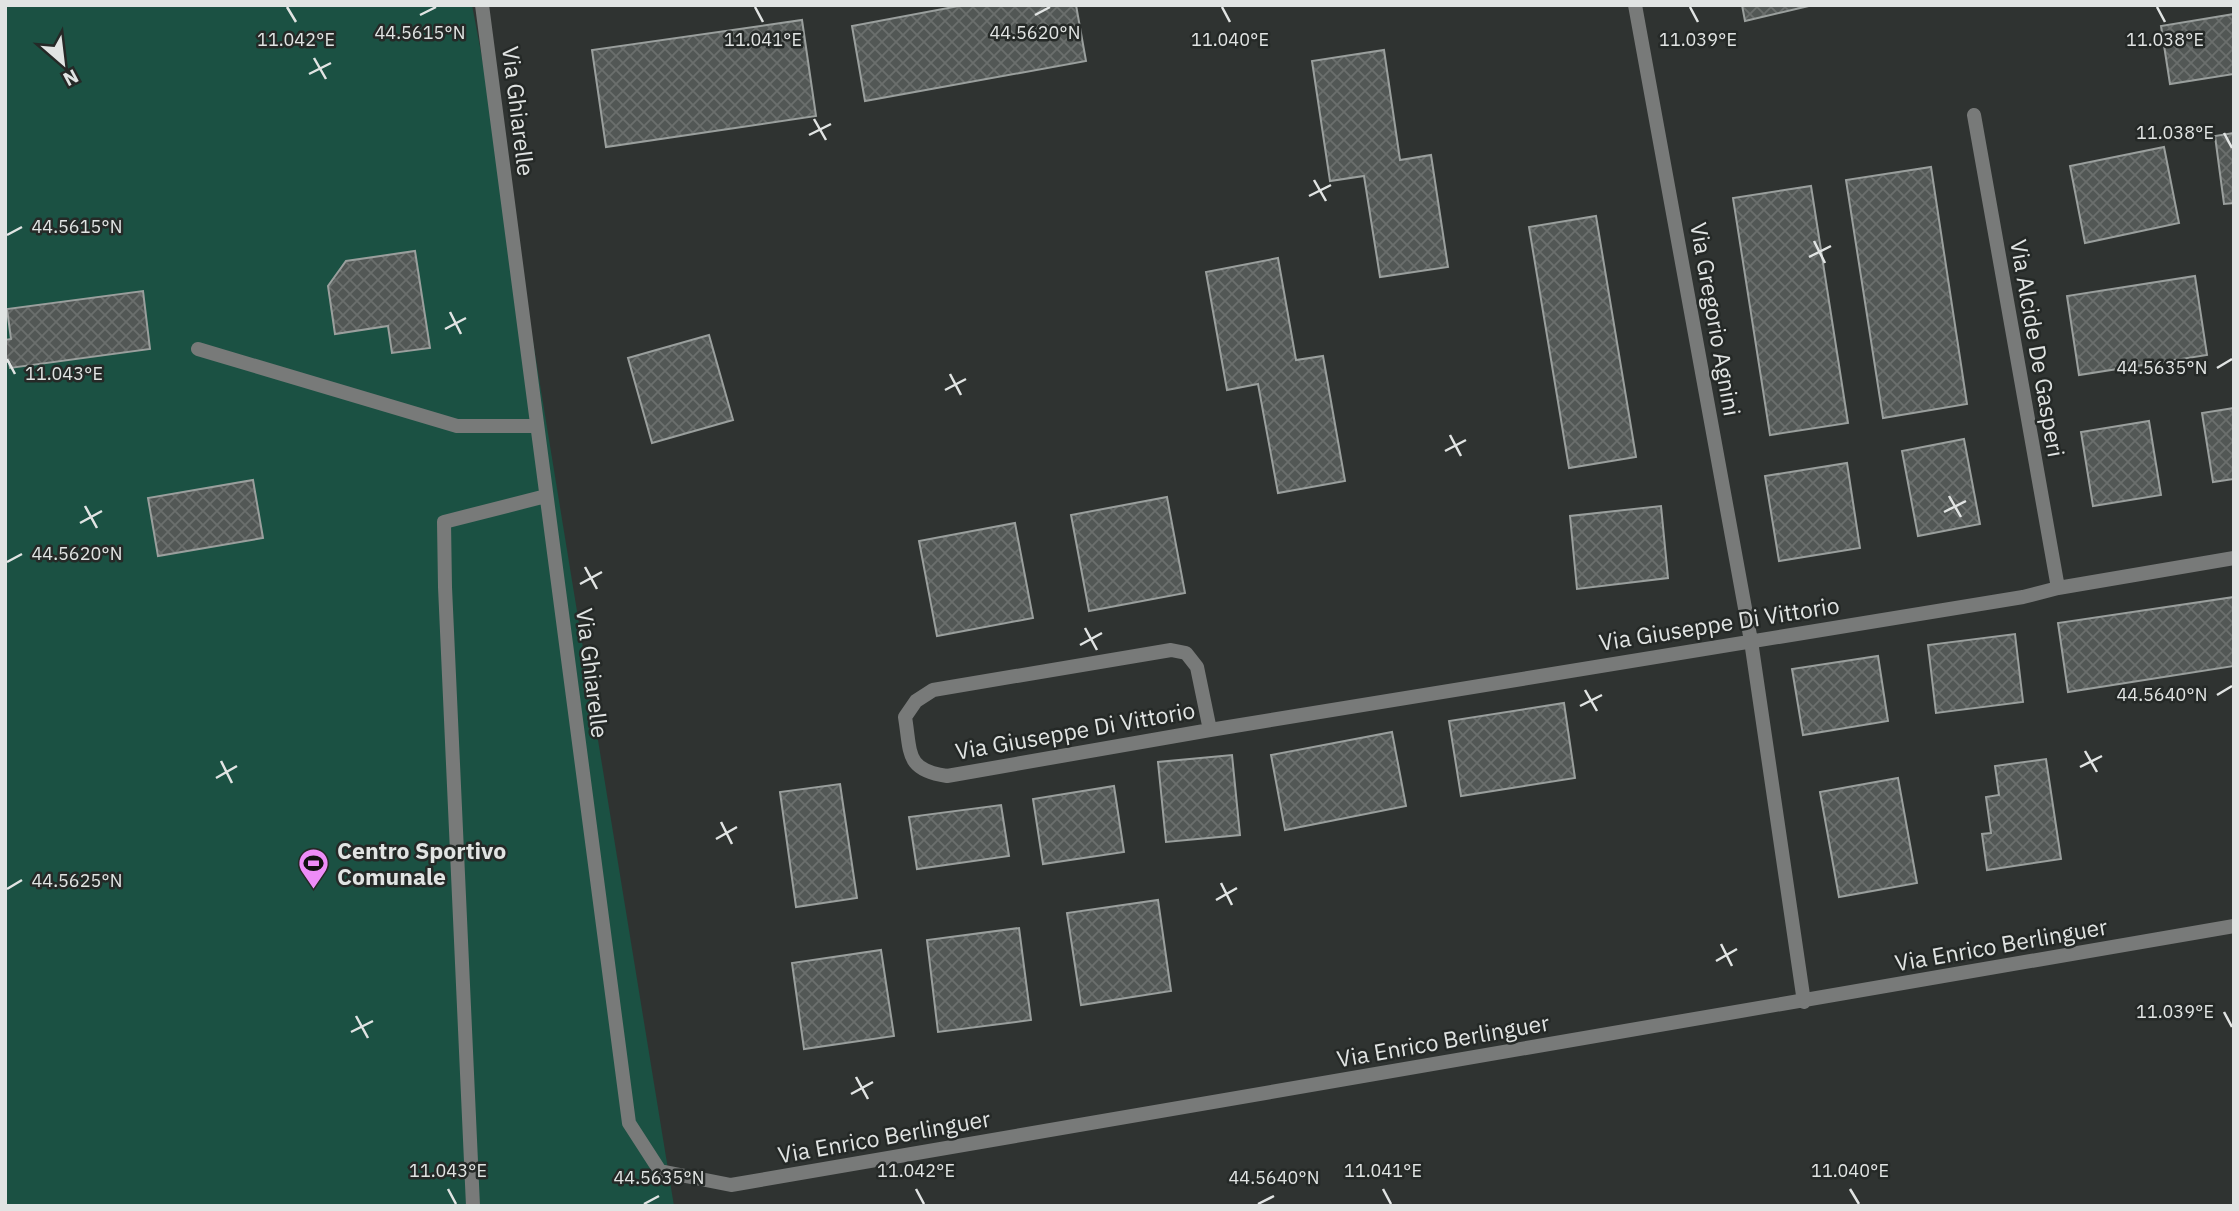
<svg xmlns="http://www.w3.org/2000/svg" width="2239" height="1211" font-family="'IBM Plex Sans',sans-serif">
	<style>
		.pitch { fill: #1b5143 }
		.building { fill: url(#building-cross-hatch); stroke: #9a9f9d; stroke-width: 2 }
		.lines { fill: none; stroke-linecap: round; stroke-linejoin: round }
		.street { stroke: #787a79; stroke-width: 14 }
		.ticks { fill: none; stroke: #e1e4e3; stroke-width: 2.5 }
		.labels { text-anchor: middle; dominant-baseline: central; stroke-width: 5; stroke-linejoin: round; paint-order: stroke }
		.street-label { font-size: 23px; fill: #e1e4e3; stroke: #252927 }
		.poi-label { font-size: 23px; font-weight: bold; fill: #e1e4e3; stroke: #252927; text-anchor: start }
		.ticks-label { font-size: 18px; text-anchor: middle; fill: #e1e4e3; stroke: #252927; stroke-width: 5; stroke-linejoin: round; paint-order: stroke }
	</style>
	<defs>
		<pattern id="building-cross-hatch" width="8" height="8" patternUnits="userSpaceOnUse" patternTransform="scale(1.75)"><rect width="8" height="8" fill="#525755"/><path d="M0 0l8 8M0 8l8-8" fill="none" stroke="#6b6f6d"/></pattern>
	</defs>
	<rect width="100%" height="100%" fill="#2f3331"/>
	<path class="pitch" d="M5,5H472L515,231L674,1206H5Z"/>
	<path class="building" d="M964,5H1076L1086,61L865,101L852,26Z
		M1742,5H1813L1745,21Z
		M2234,14V74L2170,84L2161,26Z
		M802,20L816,116L606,147L592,50Z
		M1384,50L1400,160L1431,155L1448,267L1380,277L1364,176L1330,181L1312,61Z
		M2234,133V203L2224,204L2215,136Z
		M2164,147L2179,223L2085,243L2070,166Z
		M1931,167L1967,404L1883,418L1846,180Z
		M1811,186L1848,423L1770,435L1733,198Z
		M1596,216L1636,457L1569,468L1529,227Z
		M415,251L430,348L392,353L388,326L335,334L328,286L346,261Z
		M1278,258L1296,360L1323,356L1345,481L1278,493L1258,384L1227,390L1206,272Z
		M2195,276L2207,355L2079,375L2067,296Z
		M143,291L150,349L10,368L9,362H5V340L11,339L7,309Z
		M709,335L733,420L652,443L628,358Z
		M2234,408V479L2213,482L2202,413Z
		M2149,421L2161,495L2093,506L2081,432Z
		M1964,439L1980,524L1918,536L1902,451Z
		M1847,463L1860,548L1779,561L1765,476Z
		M253,480L263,538L158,556L148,498Z
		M1167,497L1185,593L1089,611L1071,515Z
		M1661,506L1668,578L1577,589L1570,516Z
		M1015,523L1033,618L937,636L919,541Z
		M2234,597V666L2068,692L2058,623Z
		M2015,634L2023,702L1936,713L1928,645Z
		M1878,656L1888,721L1803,735L1792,669Z
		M1564,703L1575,778L1461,796L1449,721Z
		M1392,732L1406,806L1285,830L1271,755Z
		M1232,755L1240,835L1166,842L1158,762Z
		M2046,759L2061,859L1987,870L1982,834L1991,833L1986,797L1999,795L1995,766Z
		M1898,778L1917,883L1839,897L1820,792Z
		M840,784L857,898L796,907L780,792Z
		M1114,786L1124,852L1043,864L1033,799Z
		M1001,805L1009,856L917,869L909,817Z
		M1158,900L1171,991L1081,1005L1067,913Z
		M1019,928L1031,1020L938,1032L927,940Z
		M881,950L894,1036L804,1049L792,963Z"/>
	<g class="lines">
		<path class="street" d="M482,5L629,1123L660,1171L731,1185L2234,926
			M1635,5L1751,641L1804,1002
			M1974,115L2058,588
			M198,349L457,426H536
			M1210,730L1197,667L1186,653L1171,650L933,690L916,701L905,717C911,753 905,770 947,776L1210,730L2023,597L2058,588L2234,558
			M473,1206L445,587L444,522L546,496"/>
	</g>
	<path class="ticks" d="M287,7L296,22M755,7L763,22M1222,7L1230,22M1690,7L1698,22M2157,7L2165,22M420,15L436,7M1035,15L1050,7M314,58L326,79M309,74L331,63M814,119L826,140M2224,133L2232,148M809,135L831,124M1314,180L1326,201M1309,196L1331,185M7,235L22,227M1814,241L1825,263M1809,257L1831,246M450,312L461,334M445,329L466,318M7,359L15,374M2217,368L2232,359M950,374L961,395M945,390L966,379M1450,435L1461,456M1445,451L1466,440M1949,496L1961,517M85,506L97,528M1944,512L1966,501M80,523L102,511M7,562L22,554M585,567L597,589M580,584L602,572M1085,628L1097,650M1080,645L1102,633M1585,690L1597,711M2217,695L2232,686M1580,706L1602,695M2085,751L2097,772M221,761L232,783M2080,767L2102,756M216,778L237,766M721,822L732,844M716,839L737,827M1221,883L1232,905M7,889L22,880M1216,900L1237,888M1721,944L1732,966M1716,961L1737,949M2224,1012L2232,1027M356,1016L368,1038M351,1032L373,1021M856,1077L868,1099M851,1094L873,1082M448,1189L456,1204M916,1189L924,1204M1383,1189L1391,1204M1850,1189L1859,1204M644,1204L659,1196M1258,1204L1274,1196"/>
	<defs>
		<symbol id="stadium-pin" viewBox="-11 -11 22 30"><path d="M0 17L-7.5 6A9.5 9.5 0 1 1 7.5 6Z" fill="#ee8cf8" stroke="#252927"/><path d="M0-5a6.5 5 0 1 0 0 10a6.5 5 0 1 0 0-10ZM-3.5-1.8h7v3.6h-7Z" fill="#111"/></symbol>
	</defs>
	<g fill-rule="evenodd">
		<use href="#stadium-pin" x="296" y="846" width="35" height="47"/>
	</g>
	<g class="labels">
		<g class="street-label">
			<text transform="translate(519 111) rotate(83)">Via Ghiarelle</text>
			<text transform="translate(1716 319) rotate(80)">Via Gregorio Agnini</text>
			<text transform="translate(2038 348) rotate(80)">Via Alcide De Gasperi</text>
			<text transform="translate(1719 623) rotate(-9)">Via Giuseppe Di Vittorio</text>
			<text transform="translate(593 673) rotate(83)">Via Ghiarelle</text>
			<text transform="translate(1075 730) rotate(-10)">Via Giuseppe Di Vittorio</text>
			<text transform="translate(2001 944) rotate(-10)">Via Enrico Berlinguer</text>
			<text transform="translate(1443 1040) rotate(-10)">Via Enrico Berlinguer</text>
			<text transform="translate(884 1136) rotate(-10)">Via Enrico Berlinguer</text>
		</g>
		<g class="poi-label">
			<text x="337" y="850">Centro Sportivo<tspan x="337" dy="26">Comunale</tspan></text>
		</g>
	</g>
	<g class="ticks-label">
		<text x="420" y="39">44.5615°N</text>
		<text x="1035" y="39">44.5620°N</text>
		<text x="1698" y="46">11.039°E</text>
		<text x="296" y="46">11.042°E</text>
		<text x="763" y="46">11.041°E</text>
		<text x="1230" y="46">11.040°E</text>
		<text x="2165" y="46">11.038°E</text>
		<text x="2175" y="139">11.038°E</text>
		<text x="77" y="233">44.5615°N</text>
		<text x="2162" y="374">44.5635°N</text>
		<text x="64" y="380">11.043°E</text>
		<text x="77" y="560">44.5620°N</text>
		<text x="2162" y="701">44.5640°N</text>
		<text x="77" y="887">44.5625°N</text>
		<text x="2175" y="1018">11.039°E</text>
		<text x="448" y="1177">11.043°E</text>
		<text x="916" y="1177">11.042°E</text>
		<text x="1383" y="1177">11.041°E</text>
		<text x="1850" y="1177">11.040°E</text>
		<text x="659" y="1184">44.5635°N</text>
		<text x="1274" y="1184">44.5640°N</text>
	</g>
	<rect width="2239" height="1211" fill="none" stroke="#e1e4e3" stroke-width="14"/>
	<g transform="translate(63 63) rotate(152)" stroke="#252927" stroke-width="5" paint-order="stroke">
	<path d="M0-5L12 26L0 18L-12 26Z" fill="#e1e4e3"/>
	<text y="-10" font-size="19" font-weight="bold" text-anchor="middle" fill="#e1e4e3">N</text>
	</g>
</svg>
